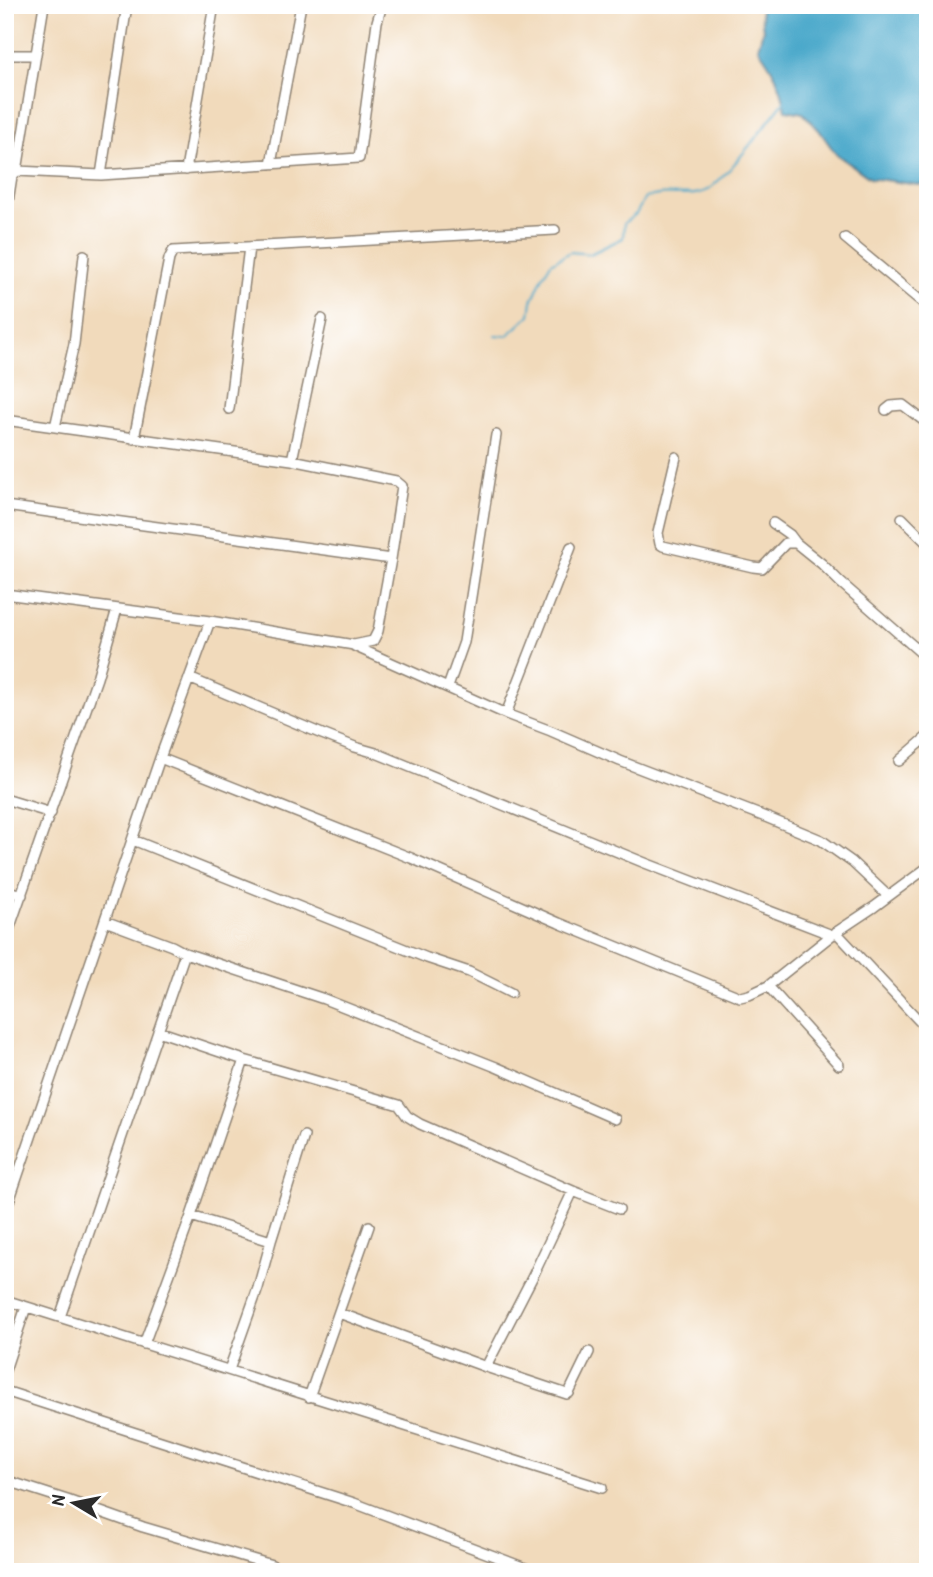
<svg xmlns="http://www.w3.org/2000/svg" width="933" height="1577" font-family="'Patrick Hand',sans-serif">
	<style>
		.water { fill: #4ca9cb; stroke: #3c6a7b; stroke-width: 2 }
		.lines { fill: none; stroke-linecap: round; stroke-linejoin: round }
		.stream { stroke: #4ca9cb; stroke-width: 2 }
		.minor-casing { stroke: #8e8273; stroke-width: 12 }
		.minor { stroke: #fff; stroke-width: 9 }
	</style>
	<rect width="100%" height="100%" fill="#fff"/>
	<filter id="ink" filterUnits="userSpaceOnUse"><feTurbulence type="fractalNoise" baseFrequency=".0143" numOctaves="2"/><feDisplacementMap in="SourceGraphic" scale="14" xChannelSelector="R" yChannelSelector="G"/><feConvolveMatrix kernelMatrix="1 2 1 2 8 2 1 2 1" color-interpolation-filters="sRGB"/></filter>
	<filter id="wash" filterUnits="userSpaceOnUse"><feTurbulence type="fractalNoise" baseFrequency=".00686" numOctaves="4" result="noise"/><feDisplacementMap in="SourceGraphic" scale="28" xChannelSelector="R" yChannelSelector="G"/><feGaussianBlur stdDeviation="1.57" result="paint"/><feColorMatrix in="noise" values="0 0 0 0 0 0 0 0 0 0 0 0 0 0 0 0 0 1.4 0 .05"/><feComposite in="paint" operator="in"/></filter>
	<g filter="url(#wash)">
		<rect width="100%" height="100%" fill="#f1dabb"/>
		<path class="water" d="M760,5H928V182L919,185L870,178L836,154L819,130L803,113L786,110C781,84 774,70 758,48L763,30Z"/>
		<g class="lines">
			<path class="stream" d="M495,335L507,336L530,315L532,301L543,276L551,263L570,252L590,254L623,238L624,223L636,214L645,198C666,190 683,199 703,192C721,187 771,117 786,99"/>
		</g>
	</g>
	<g filter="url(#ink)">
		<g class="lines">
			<defs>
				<path id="minor" d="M5,55H36
					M271,164L301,5
					M186,170L214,5
					M17,171L44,5
					M101,175L127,5
					M5,221L12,176L17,171L101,175L359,158L377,22L382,5
					M845,238L928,307
					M229,409L249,247
					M886,410L891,406L903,405L928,424
					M5,420L292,460L396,481L402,486L391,559
					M55,427L74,344L84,255
					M134,439L169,259L173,251L555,230
					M676,457L658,533L660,544L663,546L753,567L762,568L786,543H796
					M292,460L322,319
					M5,506L391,559L378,631L373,641L354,645L210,621L5,594
					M902,518L928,544
					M773,523L790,535L796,543L822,564L840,582L928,659
					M354,646L506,714L551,731L620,761L768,818L821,840L852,862L888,896
					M189,678L322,734L355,747L376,753L645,863L832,935
					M448,687L464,642L496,435
					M5,707L7,708
					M506,714L571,547
					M160,758L411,858L559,923L740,997L749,995L768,986L832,935L874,907L928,867
					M899,761L928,736
					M5,799L51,813
					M133,840L427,958L469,972L511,993
					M5,890L22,895
					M105,921L172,946L185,953L324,999L496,1067L615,1119
					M836,932L925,1027
					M5,941L97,678L117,609
					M768,986L839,1065
					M158,1031L244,1060L399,1105L407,1116L420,1124L573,1191L619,1209
					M5,1213L160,758L210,621
					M191,1216L271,1241
					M5,1300C204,1364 403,1426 602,1488
					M339,1313L486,1367L533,1276L573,1191
					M60,1317L185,953
					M144,1344L191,1216L244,1060
					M486,1367L567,1394L569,1393L589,1352
					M5,1370L26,1307
					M229,1370L258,1288L271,1241L304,1136
					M5,1391L354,1503L536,1572
					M309,1397L369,1226
					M5,1480L67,1500L143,1527L272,1565
					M5,1569L17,1572"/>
			</defs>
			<use href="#minor" class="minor-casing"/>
			<use href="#minor" class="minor"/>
		</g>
	</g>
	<rect width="933" height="1577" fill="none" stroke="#fff" stroke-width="28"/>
	<g transform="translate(74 1503) rotate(280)" stroke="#ffffff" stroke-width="5" paint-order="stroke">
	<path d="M0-5L12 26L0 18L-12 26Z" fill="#2b2b2b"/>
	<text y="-10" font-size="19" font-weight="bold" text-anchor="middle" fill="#2b2b2b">N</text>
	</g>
</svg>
